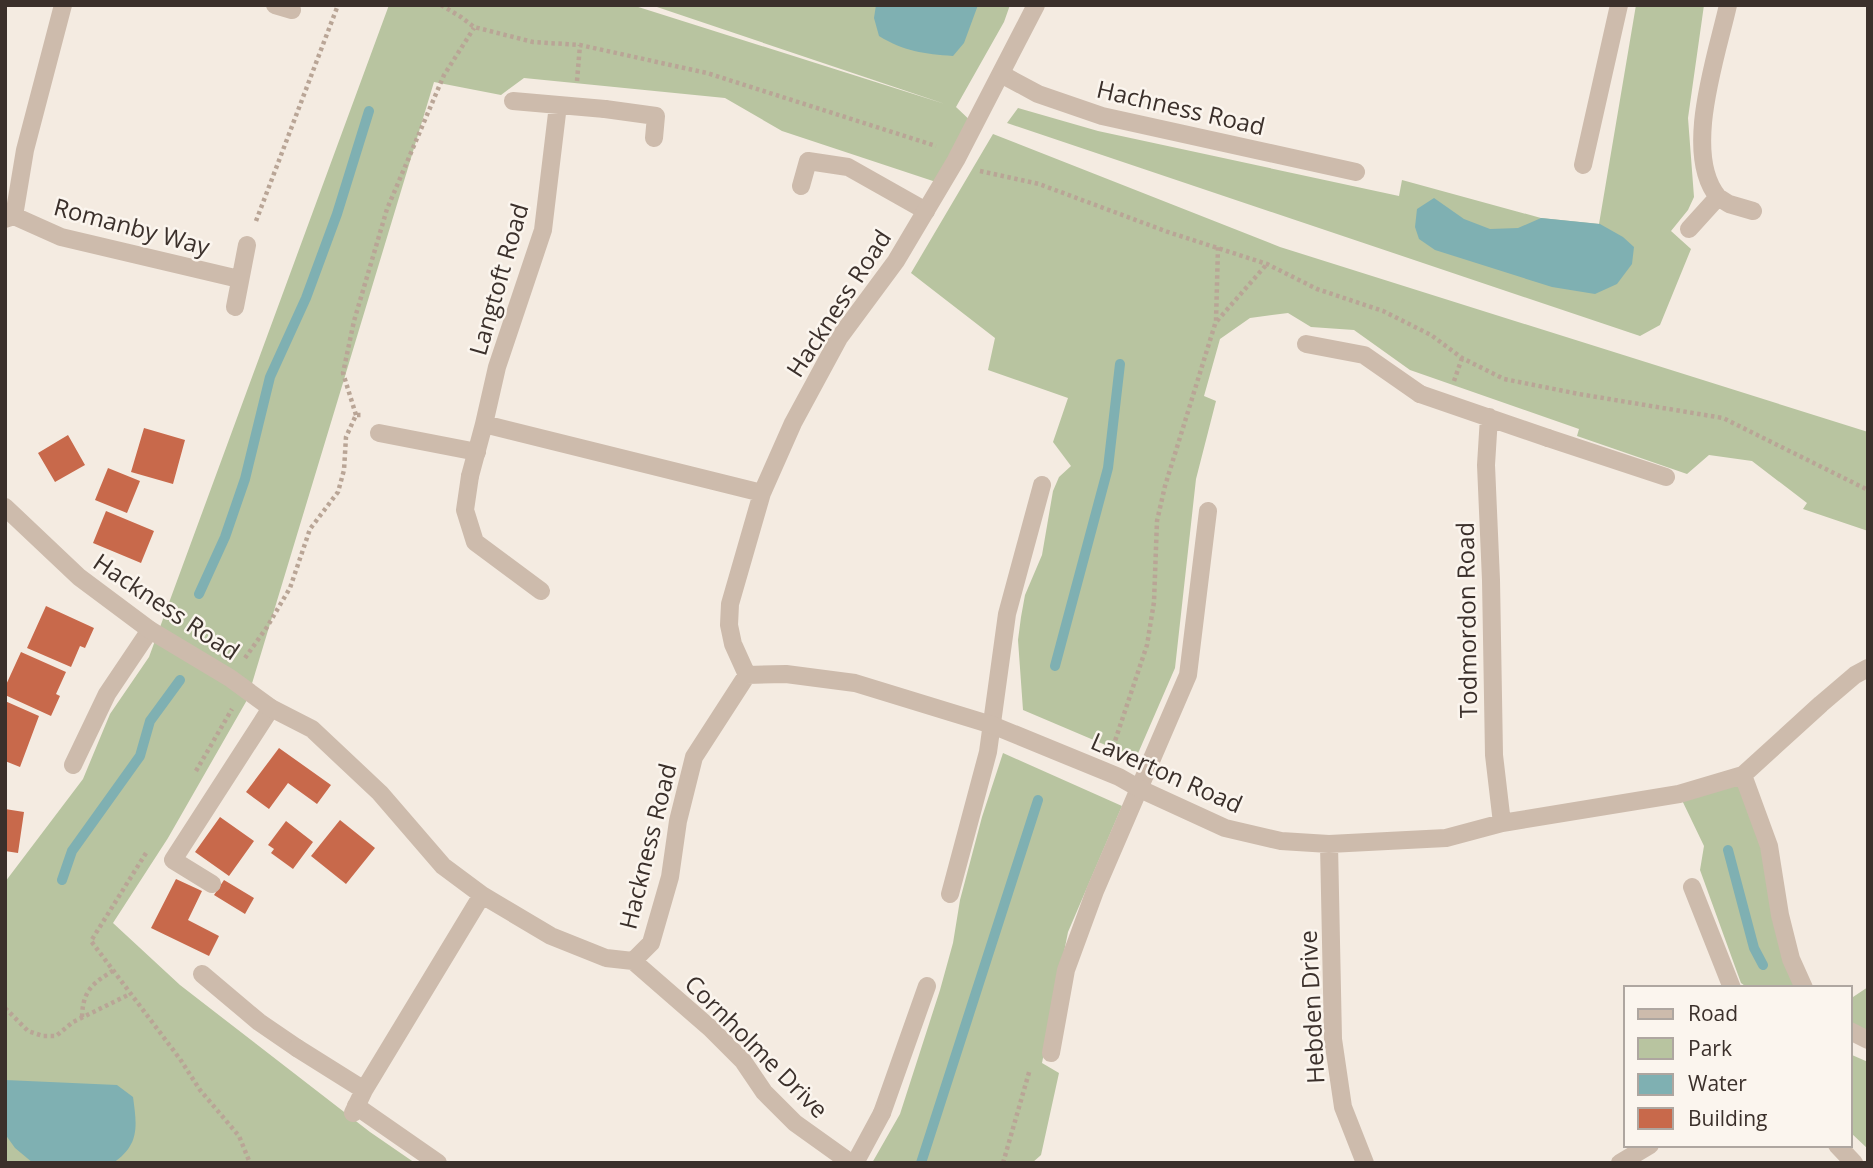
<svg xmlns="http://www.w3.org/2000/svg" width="1873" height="1168" font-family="'Open Sans',sans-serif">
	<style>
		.green { fill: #b8c4a0 }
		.water { fill: #7fb0b2 }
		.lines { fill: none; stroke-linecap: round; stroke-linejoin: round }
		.stream { stroke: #7fb0b2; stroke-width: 10 }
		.building { fill: #c8694b }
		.path { stroke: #b9a596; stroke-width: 4.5; stroke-dasharray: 3.5 3.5; stroke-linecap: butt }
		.service { stroke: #cdbbac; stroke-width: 18 }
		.minor { stroke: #cdbbac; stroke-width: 18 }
		.labels { text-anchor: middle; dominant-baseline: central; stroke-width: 5; stroke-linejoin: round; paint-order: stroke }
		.street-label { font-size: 24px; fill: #3b302b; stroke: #fbf5ee }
	</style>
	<rect width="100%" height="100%" fill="#f4ebe1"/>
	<path class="green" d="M389,5H632L945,104L651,5H1010L1004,22L956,107L975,125L942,184L782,131L725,98L524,78L501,95L434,82L247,700L168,838L113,923L180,985L370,1132L415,1163H5V882L83,779L110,714L149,657Z
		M1636,5H1704L1688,118L1694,197L1688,210L1671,231L1691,249L1660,325L1640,336L1007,123L1018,108L1098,131L1399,196L1402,180L1541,218L1599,224Z
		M993,134L1280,247L1868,432V531L1803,509L1807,503L1752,461L1709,455L1687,474L1577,436L1579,429L1410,370L1354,330L1311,327L1288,313L1250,318L1220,339L1204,396L1216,401L1196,479L1175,668L1136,758L1023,710L1018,640L1021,617L1025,595L1042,555L1053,491L1059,477L1071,466L1053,442L1068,398L988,370L995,338L911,273Z
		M1003,753L1122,806L1068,932L1042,1063L1059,1073L1041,1155L1032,1163H872L900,1114L940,990L953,943L960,900L982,817Z
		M1743,775L1804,988H1748L1741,983L1700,870L1704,846L1679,794Z
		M1868,987V1040L1850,1031V999Z
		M1852,1055L1868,1062V1149L1850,1132Z"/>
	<path class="water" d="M876,5H978L964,43L953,56C925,54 903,51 879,36L874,18Z
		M1434,198L1464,219L1490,229L1518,228L1541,218L1600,224L1623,237L1634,247L1632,264L1617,284L1595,294L1552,287L1435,250L1419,239L1415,227L1417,209Z
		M5,1080L117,1085L133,1097C137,1126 140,1145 113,1163H33L15,1148L5,1134Z"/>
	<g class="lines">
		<path class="stream" d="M199,594L225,537L245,479L270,377L306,298L337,214L369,111
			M1055,666L1108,468L1120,364
			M1728,850L1754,948L1763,965
			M62,880L72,851L140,756L150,721L180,680
			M921,1163L1038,800"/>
	</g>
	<path class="building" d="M144,428L185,440L173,484L131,472Z
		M68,435L85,465L55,482L38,453Z
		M108,468L140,481L127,513L95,500Z
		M106,511L154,531L141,563L93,543Z
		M46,606L94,628L85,648L80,646L71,667L27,648Z
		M21,652L66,672L56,694L60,696L51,716L5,695V687Z
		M5,701L39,716L20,767L5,761Z
		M279,748L331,785L317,804L288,783L269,809L246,792Z
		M5,809L24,812L18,853L5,851Z
		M220,817L254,841L229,876L195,852Z
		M340,820L375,848L346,884L311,856Z
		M286,821L313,842L293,869L271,853L274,849L268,845Z
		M176,879L202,891L188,920L219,936L209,956L151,928Z
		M224,880L254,898L245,914L214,895Z"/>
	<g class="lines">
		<path class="path" d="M441,5L461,17L474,27L533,42L580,45L707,73L936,146
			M577,81L580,45
			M980,171L1039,184L1168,232L1267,264L1317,289L1383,311L1431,335L1462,358L1504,379L1579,394L1723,418L1868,490
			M256,221L338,5
			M1217,321L1267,264
			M1454,381L1462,358
			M356,415L343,373L354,321L387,209L444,75L474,28
			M245,658L267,627L290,588L310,529L338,492L344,470L346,437L356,415H363
			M1113,747L1147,645L1154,602L1157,521L1165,486L1216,321L1218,247
			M196,771L232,709
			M146,853L91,941L180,1059L200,1090L239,1136L250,1163
			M5,1008L28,1031L43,1036H56L73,1022L130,994
			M82,1017C83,990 92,984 114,970
			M1003,1163L1030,1069"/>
		<path class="service" d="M275,5L292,10
			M1001,74L1038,94L1102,116L1356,172
			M605,109L656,116L654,138
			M1583,165L1619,5
			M801,186L808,161L848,167L926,211
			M1306,344L1364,355L1420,394
			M379,433L477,452
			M1548,438L1666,477
			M470,476L465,510L475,542L541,591
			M73,765L107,694L150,630
			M212,884L173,860L271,708
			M1692,887L1732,988
			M950,894L988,752L1007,614L1042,485
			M202,974L259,1022L297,1048
			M1051,1053L1066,970L1095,891L1188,675L1208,511
			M356,1106L438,1163
			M882,1113L927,986
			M1837,1145L1854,1163"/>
		<path class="minor" d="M513,101L605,109
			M558,105L543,230L497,367L484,424L762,493
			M1718,197C1682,154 1717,55 1728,5
			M14,216L61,237L239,279
			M5,219L14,216L25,150L63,5
			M1689,229L1718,197L1729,204L1753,211
			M235,307L247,245
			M1420,394L1548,438
			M1489,417L1486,465L1491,580L1494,755L1502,823
			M470,476L484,424
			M5,507L79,577L150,630L230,678L271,708L312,729L380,793L443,866L482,895L551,936L606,958L633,961L651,943L670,877L678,821L694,757L747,675L733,644L729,625L730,604L762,493L793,423L839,338L896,261L956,160L1036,5
			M747,675L786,674L855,683L992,725L1119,777L1140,789L1225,828L1281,841L1329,844L1446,838L1502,823L1679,794L1743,775L1821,704L1855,675L1868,668
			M1743,775L1769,846L1780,915L1791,959L1804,988
			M1329,844L1333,1039L1343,1107L1365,1163
			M633,961L710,1028L743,1061L764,1092L795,1123L851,1163
			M1850,1031L1868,1040
			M297,1048L364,1090
			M353,1113L364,1090L482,895
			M855,1163L882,1113
			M1620,1163L1650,1145"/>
	</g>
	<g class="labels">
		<g class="street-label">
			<text transform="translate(1181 107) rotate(13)">Hachness Road</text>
			<text transform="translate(132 226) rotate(15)">Romanby Way</text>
			<text transform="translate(498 279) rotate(-74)">Langtoft Road</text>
			<text transform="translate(838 303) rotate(-57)">Hackness Road</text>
			<text transform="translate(167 606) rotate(34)">Hackness Road</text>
			<text transform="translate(1466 620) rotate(-91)">Todmordon Road</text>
			<text transform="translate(1167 772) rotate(24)">Laverton Road</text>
			<text transform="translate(647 846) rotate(-76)">Hackness Road</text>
			<text transform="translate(1311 1007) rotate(-93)">Hebden Drive</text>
			<text transform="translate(757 1046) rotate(45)">Cornholme Drive</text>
		</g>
	</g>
	<rect width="1873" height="1168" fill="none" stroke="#3b302b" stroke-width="14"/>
	<rect x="1624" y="986" width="228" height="161" fill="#fbf5ee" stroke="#aea6a0" stroke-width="2"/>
	<rect x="1638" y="1009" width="35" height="10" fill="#cdbbac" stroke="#aea6a0" stroke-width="2"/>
	<text x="1688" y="1021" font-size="21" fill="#3b302b">Road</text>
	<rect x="1638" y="1038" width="35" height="21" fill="#b8c4a0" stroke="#aea6a0" stroke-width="2"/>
	<text x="1688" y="1056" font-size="21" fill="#3b302b">Park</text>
	<rect x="1638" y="1074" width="35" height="21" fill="#7fb0b2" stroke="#aea6a0" stroke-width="2"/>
	<text x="1688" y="1091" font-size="21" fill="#3b302b">Water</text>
	<rect x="1638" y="1108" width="35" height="21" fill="#c8694b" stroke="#aea6a0" stroke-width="2"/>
	<text x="1688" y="1126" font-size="21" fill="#3b302b">Building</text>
</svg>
